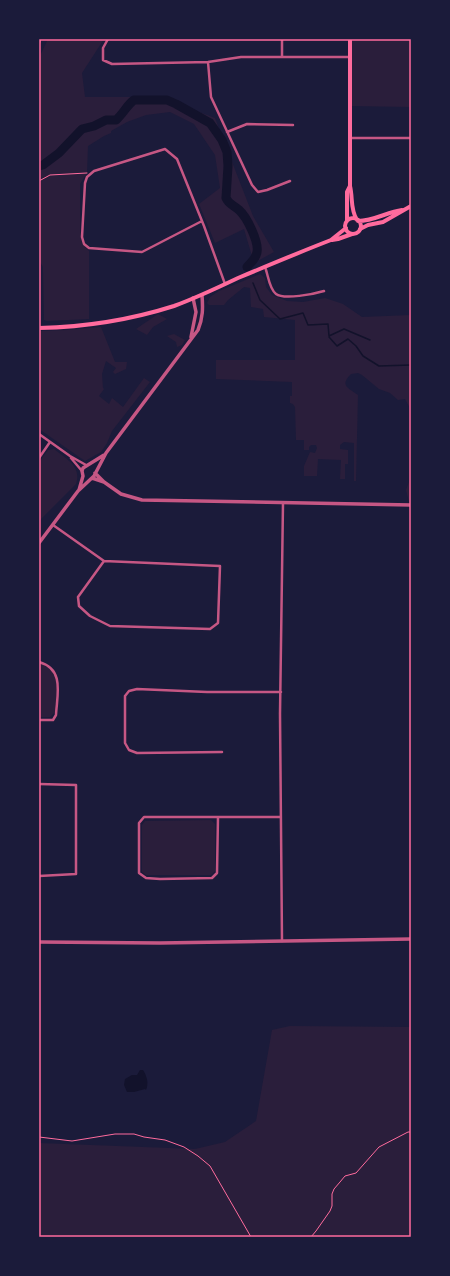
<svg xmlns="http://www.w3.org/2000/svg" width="450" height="1276" font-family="'Exo 2',sans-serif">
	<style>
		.green { fill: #2a1e3b }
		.water { fill: #12122b }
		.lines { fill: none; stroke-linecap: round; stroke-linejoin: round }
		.stream { stroke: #12122b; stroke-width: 1.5 }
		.river { stroke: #12122b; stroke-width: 9 }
		.path { stroke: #ff6b9d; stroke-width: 1 }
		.minor { stroke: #c65784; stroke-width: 2.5 }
		.tertiary { stroke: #c65784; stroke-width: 3.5 }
		.secondary { stroke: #ff6b9d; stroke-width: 4 }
		.neatline { fill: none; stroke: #ff6b9d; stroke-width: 1.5 }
	</style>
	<rect width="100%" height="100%" fill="#1b1b3a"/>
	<path class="green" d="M48,39H104L82,73L85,97H141L176,100L191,109L215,118L253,216L274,252L254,263L244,229L215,243L199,204L220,188L215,155L194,124L170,112L146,115L127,122L111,131V133L104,136L88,146L87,173L80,184V230L82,243L89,251V319L47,321L44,320L43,272V267L39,260V58Z
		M349,39H411V107L350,106Z
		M260,274L265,278L266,287L272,295L287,301L303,302L325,298L343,304L362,317L411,315V502H409L406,490L411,477L410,408L405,399L398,400L390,393L379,389L362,375L358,373L351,374C339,386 349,388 358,395L356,481H354V443L344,442L340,445V449L348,450V464H345V479H340L341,460L318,459L317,476H304V466L310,452L315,453L317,448L316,445H311L309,447V450H304V440H296L295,407L293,404L290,403V396H292V382L216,379V360H295V320L264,317L263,309L251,307L250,288L244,287L228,300L224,305H209L207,303L210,297L219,291Z
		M158,314L167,319L153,327L147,335L136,329Z
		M101,327L115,362H127L126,369L115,374L113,372L116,368L106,361L102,374L103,388L104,389L99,396L109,404L112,398L123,407L144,378L150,382L112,431L107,443L101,452L85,461L39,429V331L67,330Z
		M174,334L185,340L182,345L177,347L176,342L167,336Z
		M54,449C66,459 82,466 76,484L39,521V462L48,450Z
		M39,662L53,670L58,678L55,712L50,717H39Z
		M211,820L215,824V871L211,875H146L142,872V825L145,821Z
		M290,1026L411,1027V1237H39V1143L195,1149L225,1142L256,1121L272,1030Z"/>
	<path class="water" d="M140,1070H143C147,1076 149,1084 146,1090L145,1089L134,1092H127L124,1085L125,1079L132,1075H137Z"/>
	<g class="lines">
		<path class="stream" d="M253,283L260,300L280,319L303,313L308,325L328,324L329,336L344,329L370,340
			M329,337L337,346L348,339L356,346L363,356L379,366L411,365"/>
		<path class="river" d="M39,166L43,165L59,153L82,129L94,126L106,120H116C123,114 127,105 134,100H167L176,104L210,123L222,140L227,152L228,166L226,198C229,205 234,205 239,210C247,217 259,242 257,252C256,259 251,262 247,267"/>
		<path class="path" d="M39,181L50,175L87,173
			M39,1137L72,1141L115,1134H134L144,1137L165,1140L184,1147L198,1156L210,1166L251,1237
			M311,1237L316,1231L330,1211L332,1206V1194L334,1189L340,1182L345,1176L356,1173L379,1147L408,1132H411"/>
		<path class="minor" d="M108,39L103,48V60L112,64L208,62L241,57H350
			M39,43L40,39
			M282,56V39
			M208,62L211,97L252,185L258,192L267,190L290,181
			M227,132L247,124L293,125
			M350,138H411
			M202,221L142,252L89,248L84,244L82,237L85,183L87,177L94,171L165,149L177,159L204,226L225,284
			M265,267C268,274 269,289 276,294C284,300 314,294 324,291
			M39,434L70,456L86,465
			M39,458L50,442
			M71,458L82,471
			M53,525L104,561L220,566L218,623L210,629L110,626L90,616L79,606L78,597L104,561
			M39,662C65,669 57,695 56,715L53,720H39
			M222,752L137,753L129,750L125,743V696L129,691L137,689L207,692H281
			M39,784L76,785V874L39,876
			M218,817L217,873L212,878L160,879L146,878L139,873V823L144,817H281
			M282,941L280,714L283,503"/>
		<path class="tertiary" d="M191,337L196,312L193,298
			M95,473L104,482L121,494L142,500L411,505
			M92,478L104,482
			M79,490L83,476L82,471L83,468L104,455
			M39,543L78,491L94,476L106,453L198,330C203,318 203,308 202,295
			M39,942L160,943L411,939"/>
		<path class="secondary" d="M350,39V186C353,198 350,209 357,220
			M345 226a8 8 0 1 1 16 0a8 8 0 1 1-16 0Z
			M347,221V192L350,186
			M358,221C374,221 387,212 402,210
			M360,229L368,225L383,222L411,206
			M332,240L338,239L352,234
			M39,328C85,327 130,320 174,306C196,298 217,288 238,278C269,265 300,252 331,240L346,228"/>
	</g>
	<rect width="450" height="1276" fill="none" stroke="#1b1b3a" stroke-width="80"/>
	<rect x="40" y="40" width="370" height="1196" class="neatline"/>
</svg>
